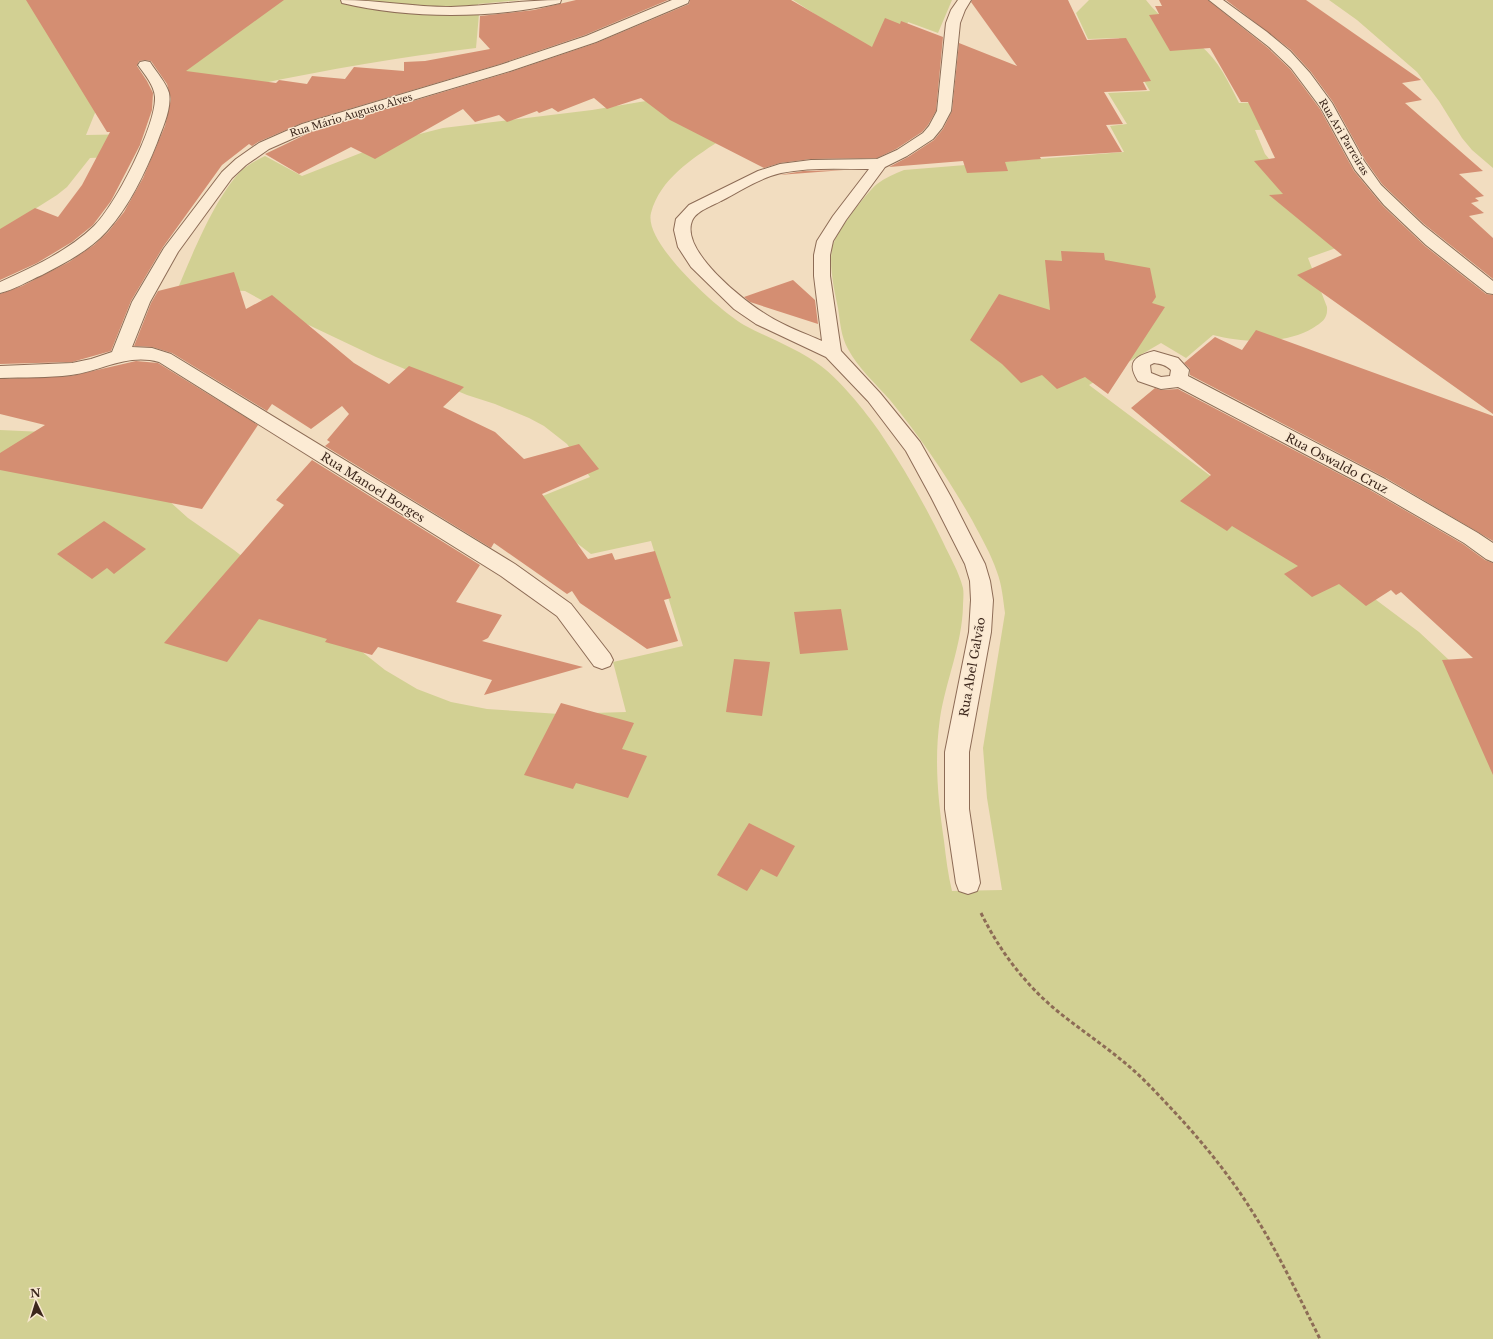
<svg xmlns="http://www.w3.org/2000/svg" width="1493" height="1339" font-family="'Libre Baskerville',serif">
	<style>
		.green { fill: #d2d093 }
		.building { fill: #d48e72 }
		.lines { fill: none; stroke-linecap: round; stroke-linejoin: round }
		.minor-casing { stroke: #8d6c56; stroke-width: 2 }
		.path { stroke: #8d6c56; stroke-width: 3; stroke-dasharray: 4 2.5; stroke-linecap: butt }
		.minor { fill: #fcebd4; fill-rule: evenodd }
		.labels { text-anchor: middle; dominant-baseline: central; stroke-width: 3; stroke-linejoin: round; paint-order: stroke }
		.far-street-label { font-size: 10px; fill: #3c271c; stroke: #f9e8d1 }
		.street-label { font-size: 12px; fill: #3c271c; stroke: #f9e8d1 }
	</style>
	<rect width="100%" height="100%" fill="#f2ddc0"/>
	<path class="green" d="M0,0H521L478,4L479,14L476,48C375,60 276,79 177,102L148,33L97,108L86,135L141,134L133,156L90,158L67,187L57,195L0,231Z
		M793,0H952L938,33L908,22L897,51L719,141C692,159 660,179 651,213C643,243 720,311 744,325C770,339 797,348 821,366C839,379 866,412 879,431C903,466 924,503 943,542C950,557 959,572 963,588C964,594 963,601 963,606C962,645 946,680 940,718C934,761 938,799 944,841C946,858 948,875 952,891L1002,890L987,798L983,748L1005,613C1003,599 1002,585 997,572C991,554 981,537 972,520C948,478 921,438 890,400C876,384 858,368 848,349C841,337 840,321 838,308C834,289 829,267 832,248C834,235 866,193 877,184C885,178 894,174 904,170L1124,152L1110,126L1127,124L1108,93L1150,91L1119,38L1088,39L1076,13L1089,0H1146C1160,19 1181,30 1200,45C1219,61 1228,81 1239,103L1299,101L1315,128L1255,130L1265,154L1293,187L1350,243L1308,258L1327,307C1328,319 1322,322 1313,328C1284,345 1244,343 1213,335L1186,358L1161,343L1089,385L1419,632L1493,701V1339H0V430L44,432L148,482L188,518L234,550L385,670L417,689L451,702L487,709L559,714L626,712L613,662L683,646L651,541L591,554L525,503L590,477L567,444L544,426L529,418L495,404L467,395L376,357L296,319L245,291L178,288C193,253 215,197 242,170C249,164 257,160 265,156L302,176L371,149L408,137L443,128L592,110L670,97L821,18Z
		M1329,0H1493V168L1472,150L1462,138L1439,101L1417,72L1357,20Z"/>
	<path class="building" d="M26,0H284L186,71L276,83L279,80L307,84L312,76L345,79L354,67L404,71V62L425,61L490,49L479,37L480,16L534,10L576,0H668L585,35L500,64L302,123L258,142L252,146L249,144L222,165L163,247L131,301L111,351L72,362L0,364V294L22,286L69,262L94,245L108,232L124,212L143,178L165,126L171,99L167,84L151,61L145,60L139,61L137,66L147,81L153,93L152,110L140,145L111,201L93,225L72,242L37,263L0,280V229L35,208L58,217L82,185L110,132H107Z
		M690,0H791L872,47L885,18L900,24L901,21L943,37L936,111L928,125L922,132L896,149L877,158L811,159L780,163L764,168L670,120L641,98L607,109L594,98L558,112L552,108L539,113L537,111L507,122L499,115L475,122L463,109L375,159L351,147L299,174L265,154L313,131L510,72L596,43L689,4Z
		M972,0H1068L1087,40L1126,38L1151,81L1143,82L1147,90L1104,92L1123,124L1106,125L1122,152L1040,157L1041,159L1005,162L1008,171L967,173L963,161L889,167L908,157L934,140L943,129L952,111L959,43L1017,66L971,2Z
		M1159,0H1208L1268,48L1290,69L1320,109L1354,171L1383,206L1425,246L1486,294L1493,295V414L1297,275L1342,255L1269,195L1283,194L1254,161L1275,158L1248,102H1241L1210,48L1170,51L1149,15L1159,14L1155,6H1162Z
		M1226,0H1306L1421,80L1402,83L1422,100L1405,103L1483,171L1459,174L1484,196L1475,198L1479,201L1471,203L1484,213L1469,216L1493,238V279L1424,224L1382,184L1365,160L1333,102L1311,72L1291,50Z
		M844,170L779,175L803,171Z
		M1061,251L1104,253L1105,260L1150,268L1156,297L1152,303L1165,307L1108,394L1085,377L1057,389L1042,375L1021,383L1002,364L970,340L999,294L1050,310L1045,260L1062,261Z
		M234,272L246,309L272,295L354,363L389,384L409,366L464,387L443,407L495,432L524,459L579,444L599,469L542,494L588,559L612,553L615,560L655,551L671,598L664,600L678,641L647,649L580,603L572,591L567,594L494,543L491,548L325,446L330,442L327,440L349,414L342,406L311,429L272,404L267,411L172,353L152,347L134,346L151,303L158,291Z
		M793,280L815,300L818,324L750,302L744,297Z
		M1256,330L1493,416V541L1386,478L1190,375V369L1184,363L1215,337L1242,350Z
		M136,361L158,363L258,425L202,509L0,470V453L45,425L0,414V379L71,376Z
		M1155,388L1161,390L1178,389L1370,490L1463,544L1485,560L1493,563V775L1442,660L1473,658L1401,592L1396,595L1391,590L1366,606L1339,584L1312,597L1284,574L1298,566L1232,526L1227,531L1180,501L1211,475L1131,408Z
		M312,460L480,565L456,602L502,615L488,638L482,641L583,667L484,695L492,680L378,647L372,655L325,642L327,639L259,619L227,662L164,643L284,505L276,500Z
		M104,521L146,549L114,574L107,568L92,579L57,554Z
		M841,609L848,650L800,654L794,612Z
		M734,659L770,662L762,716L726,712Z
		M561,703L634,723L622,749L647,756L628,798L576,783L573,789L524,775Z
		M749,823L795,846L777,877L761,869L747,891L717,875Z"/>
	<g class="lines">
		<defs>
			<path id="minor" d="M341,0C377,0 414,7 451,7C488,6 524,0 561,0L560,3C493,19 409,19 342,3Z
				M672,0H689L688,3L596,42L510,71L312,130L269,149L246,165L232,178L178,252L150,302L132,347L152,348L171,354L515,564L571,604L610,654L613,660L610,666L602,669L594,666L557,616L501,576L159,362C127,353 102,371 71,375C48,378 24,377 0,378V366L72,363L91,359L112,352L132,302L164,248L222,172L236,159L259,143L302,124L500,65L586,36Z
				M958,0H971L965,10L960,23L951,111L942,128L933,139L907,156L885,167L846,220L833,241L830,255V276L841,351L880,393L920,442L951,497L985,564L990,581L993,600L991,632L969,752V809L980,883L977,891L968,894L959,891L956,883L945,809V752L969,632L971,600L970,581L965,564L931,497L906,451L868,401L826,357L756,324L734,309L691,267L678,247L674,230L676,219L689,205L758,171L780,164L811,160L877,159L897,150L923,133L929,126L937,111L946,23L951,10ZM869,169L833,216L817,241L814,255V276L822,341C804,333 784,326 767,315C745,302 680,251 692,221C696,211 712,206 721,201C740,191 760,178 781,173C810,167 840,169 869,169Z
				M1209,0H1223L1267,32L1290,51L1310,73L1332,103L1364,161L1381,185L1423,225L1493,281V294L1487,293L1426,245L1384,205L1355,170L1321,108L1291,68L1269,47Z
				M145,61L150,62C156,72 166,82 169,93C172,109 162,129 157,143C145,173 129,207 107,231C90,250 65,263 42,275C28,281 14,290 0,293V282C33,267 68,251 94,226C115,206 156,126 155,97C154,85 145,75 138,65L140,62Z
				M1154,351L1178,358L1189,370L1188,376L1385,479L1478,533L1493,543V562L1486,559L1464,543L1371,489L1178,387L1161,389L1138,381C1126,362 1135,356 1154,351ZM1154,363C1161,364 1166,365 1171,370L1170,376L1161,377L1151,373L1150,365Z"/>
		</defs>
		<use href="#minor" class="minor-casing"/>
		<path class="path" d="M981,913C1000,952 1027,987 1061,1014C1090,1037 1120,1056 1146,1082C1184,1121 1221,1162 1250,1208C1277,1250 1298,1295 1320,1339"/>
		<use href="#minor" class="minor"/>
	</g>
	<g class="labels">
		<g class="far-street-label">
			<text transform="translate(351 115) rotate(-17)">Rua Mário Augusto Alves</text>
			<text transform="translate(1344 137) rotate(59)">Rua Ari Parreiras</text>
		</g>
		<g class="street-label">
			<text transform="translate(1337 463) rotate(28)">Rua Oswaldo Cruz</text>
			<text transform="translate(373 487) rotate(32)">Rua Manoel Borges</text>
			<text transform="translate(972 667) rotate(-80)">Rua Abel Galvão</text>
		</g>
	</g>
	<g transform="translate(36 1303) rotate(356)" stroke="#f9e8d1" stroke-width="3" paint-order="stroke">
	<path d="M0-3L7 15L0 10L-7 15Z" fill="#3c271c"/>
	<text y="-6" font-size="11" font-weight="bold" text-anchor="middle" fill="#3c271c">N</text>
	</g>
</svg>
